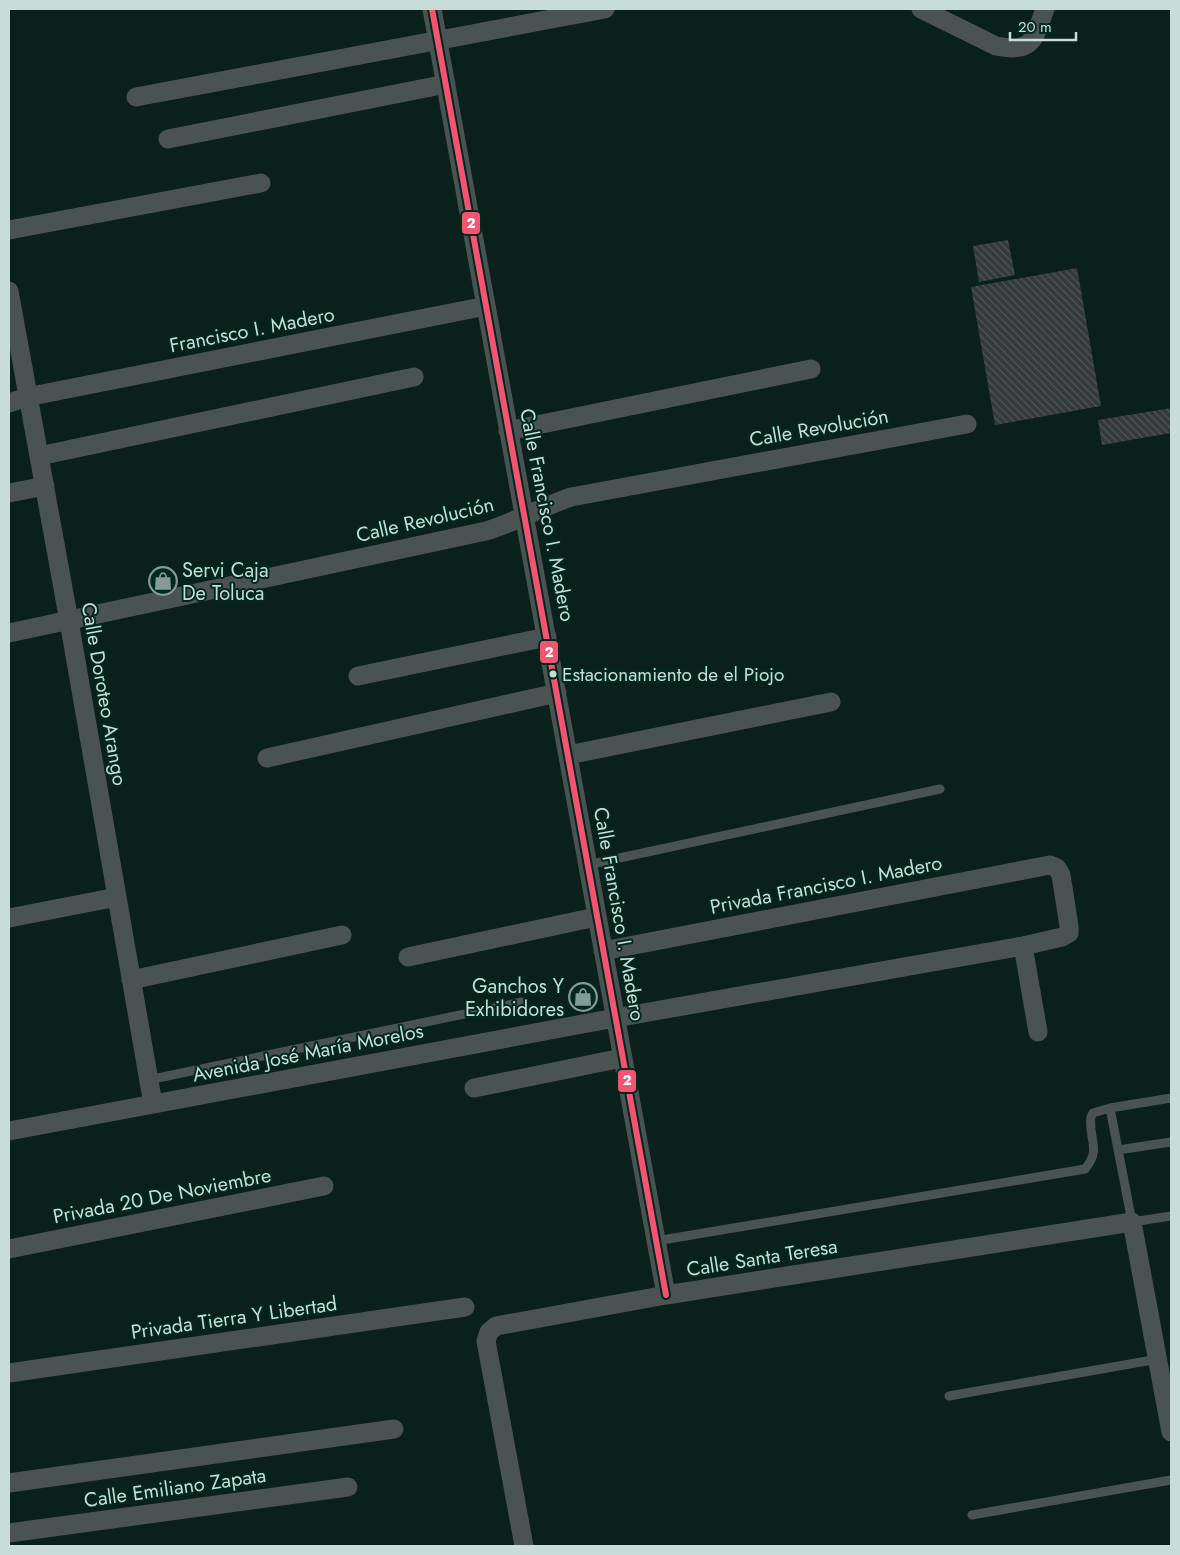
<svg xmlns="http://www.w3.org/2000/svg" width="1180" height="1555" font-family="Jost,sans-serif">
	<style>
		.building { fill: url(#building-back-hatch) }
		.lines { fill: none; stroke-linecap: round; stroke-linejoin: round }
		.service { stroke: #4b5352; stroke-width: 9 }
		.minor { stroke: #4b5352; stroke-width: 19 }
		.bus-1-casing { stroke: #002920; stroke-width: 10 }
		.bus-1 { stroke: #f65372; stroke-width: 6 }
		.bus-dot { fill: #c8ddd7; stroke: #002920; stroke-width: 2 }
		.labels { text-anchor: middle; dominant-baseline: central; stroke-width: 4; stroke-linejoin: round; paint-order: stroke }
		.bus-label { font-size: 19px; fill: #c8ddd7; stroke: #002920; text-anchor: start }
		.street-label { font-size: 20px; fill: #c8ddd7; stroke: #002920 }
		.poi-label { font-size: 20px; fill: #c8ddd7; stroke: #002920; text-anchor: start }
		.line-badge { stroke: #002920; stroke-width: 2 }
		.badge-label { font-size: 14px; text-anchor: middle; font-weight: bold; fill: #fff }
	</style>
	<defs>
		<pattern id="building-back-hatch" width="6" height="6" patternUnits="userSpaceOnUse" patternTransform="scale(1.25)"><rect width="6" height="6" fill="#343939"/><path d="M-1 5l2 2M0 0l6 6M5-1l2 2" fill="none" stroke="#505555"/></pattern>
	</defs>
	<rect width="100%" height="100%" fill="#09201b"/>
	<path class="building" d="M1008,240L1015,275L979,282L973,246Z
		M1077,268L1101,406L995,425L971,287Z
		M1171,408V433L1102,445L1098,420Z"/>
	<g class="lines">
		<path class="service" d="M587,865L940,789
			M148,1080L522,1002
			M1171,1098L1110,1108L1132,1222L1171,1216
			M1118,1150L1171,1142
			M656,1241L1085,1169C1102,1149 1088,1139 1091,1117L1093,1113L1110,1108
			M949,1396L1158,1359
			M972,1515L1171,1480"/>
		<path class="minor" d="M432,9L666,1295
			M921,9L996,46C1034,54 1034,38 1045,9
			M136,97L605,9
			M168,139L446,84
			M9,230L261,183
			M9,291L69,621L153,1104
			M9,403L27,397L486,306
			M508,431L811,369
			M39,456L414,377
			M9,493L45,486
			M9,633L486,531C515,522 542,507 571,497L967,424
			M358,676L547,637
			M568,755L831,702
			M267,758L557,693
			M9,918L117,897
			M1023,946L1038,1032
			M408,957L596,917
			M131,980L342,935
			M474,1088L622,1058
			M9,1131L615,1018L1023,946L1062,937L1069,933V926L1061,875L1057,868L1050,865L603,951
			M9,1249L324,1186
			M9,1373L465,1307
			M9,1483L394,1429
			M9,1533L348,1487
			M524,1546L486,1341L489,1332L496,1326L666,1295L1132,1222L1171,1432"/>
		<defs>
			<path id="bus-1" d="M432,9L666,1295"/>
		</defs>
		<use href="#bus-1" class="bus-1-casing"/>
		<use href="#bus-1" class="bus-1"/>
	</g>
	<defs>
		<symbol id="shop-ring" viewBox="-11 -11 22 22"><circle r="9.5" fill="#002920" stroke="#859b95" stroke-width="1.5"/><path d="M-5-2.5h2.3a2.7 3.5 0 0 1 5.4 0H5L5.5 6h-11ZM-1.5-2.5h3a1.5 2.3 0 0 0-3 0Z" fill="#859b95"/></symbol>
	</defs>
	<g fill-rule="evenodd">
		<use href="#shop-ring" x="147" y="565" width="32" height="32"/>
		<use href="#shop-ring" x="567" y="981" width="32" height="32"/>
	</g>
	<circle class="bus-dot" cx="553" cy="674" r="4.5"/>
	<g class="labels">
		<g class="bus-label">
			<text x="562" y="674">Estacionamiento de el Piojo</text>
		</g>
		<g class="street-label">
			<text transform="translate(252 330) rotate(-11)">Francisco I. Madero</text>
			<text transform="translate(819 428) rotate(-10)">Calle Revolución</text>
			<text transform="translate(547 515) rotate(79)">Calle Francisco I. Madero</text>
			<text transform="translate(425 520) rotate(-13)">Calle Revolución</text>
			<text transform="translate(104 694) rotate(80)">Calle Doroteo Arango</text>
			<text transform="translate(826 885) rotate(-11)">Privada Francisco I. Madero</text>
			<text transform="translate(619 914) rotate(80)">Calle Francisco I. Madero</text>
			<text transform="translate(308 1053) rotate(-11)">Avenida José María Morelos</text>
			<text transform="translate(162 1196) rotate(-11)">Privada 20 De Noviembre</text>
			<text transform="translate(762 1258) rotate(-9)">Calle Santa Teresa</text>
			<text transform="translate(234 1318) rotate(-8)">Privada Tierra Y Libertad</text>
			<text transform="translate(175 1488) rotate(-8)">Calle Emiliano Zapata</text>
		</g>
		<g class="poi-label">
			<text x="182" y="570">Servi Caja<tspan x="182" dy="23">De Toluca</tspan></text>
			<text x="564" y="986" text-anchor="end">Ganchos Y<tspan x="564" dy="23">Exhibidores</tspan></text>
		</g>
	</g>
	<g class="line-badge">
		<rect x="461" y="211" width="20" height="24" rx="5" fill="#f65372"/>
		<rect x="539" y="640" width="20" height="24" rx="5" fill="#f65372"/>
		<rect x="617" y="1069" width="20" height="24" rx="5" fill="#f65372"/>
	</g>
	<g class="badge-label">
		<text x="471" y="228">2</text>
		<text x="549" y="657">2</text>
		<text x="627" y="1085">2</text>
	</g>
	<rect width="1180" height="1555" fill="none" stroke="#c8ddd7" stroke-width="20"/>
	<path d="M1010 32v8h66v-8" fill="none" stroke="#c8ddd7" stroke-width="2.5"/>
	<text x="1018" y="32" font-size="15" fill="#c8ddd7" stroke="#002920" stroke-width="4" paint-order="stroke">20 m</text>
</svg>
